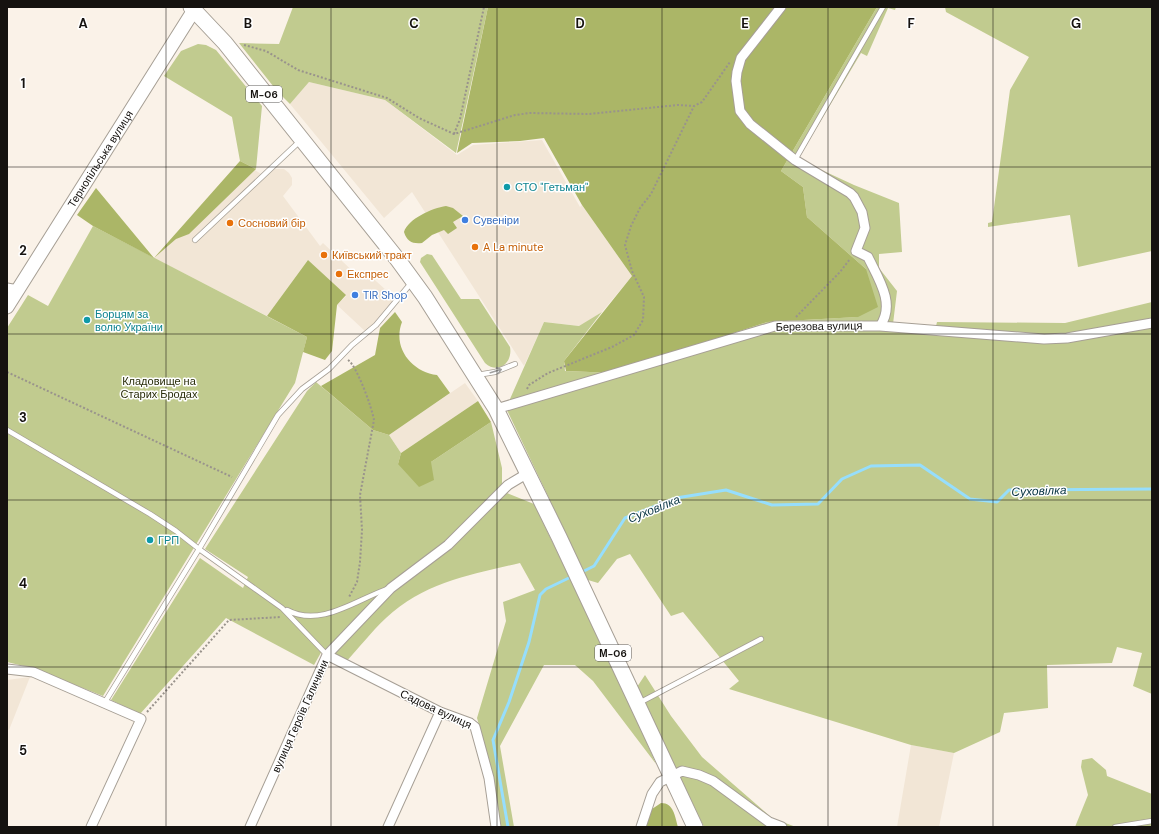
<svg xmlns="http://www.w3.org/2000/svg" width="1159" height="834" font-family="'DM Sans',sans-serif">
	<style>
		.built { fill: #f2e6d6 }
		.green { fill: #c1cb8f }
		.forest { fill: #abb667 }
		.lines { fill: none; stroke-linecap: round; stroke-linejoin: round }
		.stream { stroke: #96defd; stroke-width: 3 }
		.service-casing { stroke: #a69f95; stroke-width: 6 }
		.minor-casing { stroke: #a69f95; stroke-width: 11 }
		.secondary-casing { stroke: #a69f95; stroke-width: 15 }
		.trunk-casing { stroke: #a69f95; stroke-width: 17 }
		.path { stroke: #99938c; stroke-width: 2; stroke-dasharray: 2 2; stroke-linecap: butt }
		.service { stroke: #fff; stroke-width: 4.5 }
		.minor { stroke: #fff; stroke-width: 9 }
		.secondary { stroke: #fff; stroke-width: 13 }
		.trunk { stroke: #fff; stroke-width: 15 }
		.oneway { stroke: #a1a09f }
		.grid { fill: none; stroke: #15120f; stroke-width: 1; stroke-opacity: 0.55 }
		.culture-dot { fill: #0f9aa8; stroke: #fff; stroke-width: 1.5 }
		.shop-dot { fill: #3f7fe0; stroke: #fff; stroke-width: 1.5 }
		.food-dot { fill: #e8710a; stroke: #fff; stroke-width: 1.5 }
		.labels { text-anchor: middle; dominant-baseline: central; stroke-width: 3; stroke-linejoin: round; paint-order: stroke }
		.shield { fill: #fff; stroke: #5b5957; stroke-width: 1 }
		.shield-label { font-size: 10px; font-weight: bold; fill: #15120f }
		.street-label { font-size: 11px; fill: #15120f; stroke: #fff }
		.culture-label { font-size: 11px; fill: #0d838f; stroke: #fff; text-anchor: start }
		.shop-label { font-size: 11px; fill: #366cbe; stroke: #fff; text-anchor: start }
		.food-label { font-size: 11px; fill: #c56008; stroke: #fff; text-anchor: start }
		.park-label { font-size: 11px; fill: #2a2e0b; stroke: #fff }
		.water-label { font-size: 12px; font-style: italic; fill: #073443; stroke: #fff }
		.grid-label { font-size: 13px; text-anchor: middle; font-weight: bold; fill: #15120f; stroke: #fff; stroke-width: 3; stroke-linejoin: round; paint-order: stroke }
	</style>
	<rect width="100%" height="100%" fill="#faf2e8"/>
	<path class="built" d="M309,82L385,100L457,155L473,145L542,140L580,207L582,205L632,276L602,312L580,326L544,322L524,366L412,192L384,218L290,104Z
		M240,161L266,177L274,169H284L289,173L292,178V185L283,196L320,246L323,243L361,279L367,273L396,299L366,332L337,305L346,296L308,260L267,316L154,258Z
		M465,383L478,401L401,453L389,435Z
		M30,677L9,730L7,729V680Z
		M911,745L954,753L939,827H897Z"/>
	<path class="green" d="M293,7H488L456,153L385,100L309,82L290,104L277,91L239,43L279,44Z
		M877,7H896L895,10L888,8L867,56L861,53L798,159L854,185L899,203L902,252L879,254V268L897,291L893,324L936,326L937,322L1065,323L1152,302V694L1133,686L1142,653L1117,647L1112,663L1047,665L1048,708L1004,713L1000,732L954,753L911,745L729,689L739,681L683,612L671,616L630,554L617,559L598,583L588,580L506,408L544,322L579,326L602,312L564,361L565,371L614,373L767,322L857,317L866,269L807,217L803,187L781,171Z
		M945,7H1152V251L1078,267L1070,215L988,227V223L992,222L1010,90L1029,57L946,12Z
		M198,44L206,45L216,50L262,106L256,169L240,161L232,117L164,76L181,51Z
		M93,226L307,337L295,383L103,696L32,668L7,662V328L28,295L48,306Z
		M427,254L432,255L461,299H479L510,347C513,363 498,375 485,363L420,262L421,258Z
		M316,382L373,430L389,435L401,453L398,464L431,462L491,422L502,468V491L534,504L623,688L656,764L593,681L575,665H544L500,746L514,827H500L490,763L477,718L506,621L503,602L535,590L520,563C470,575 425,582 386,618C371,632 359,648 345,663L323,649L314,665L226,618L140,714L111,700L200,558L243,588L248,577L205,549L307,391Z
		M645,675L671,716L702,757L772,818L796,827H704L637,687Z
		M1092,758L1106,770L1107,776L1152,794V827H1075L1088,795L1081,767L1082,760Z"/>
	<path class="forest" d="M488,7H877L781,171L803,187L807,217L866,269L878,307L858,317L767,322L614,373L566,371L564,361L632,276L582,205L544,138L520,141L472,143L457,153Z
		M240,161L256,169L189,234L176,239L154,258L93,226L77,215L96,188L154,258Z
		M446,206L453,208L463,216L453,222L457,228L448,234L444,230L432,235L422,243C413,244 407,242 404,232C408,219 432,208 446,206Z
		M308,260L346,295L337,305L332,351L325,360L303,352L307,337L267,316Z
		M395,312L402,322C392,348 412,372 437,375L450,393L389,435L373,430L321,386L375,355L380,328Z
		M478,401L491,422L431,462L434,480L419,487L398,464L401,453Z
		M661,803C674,803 675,817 678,827H642L646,813Z"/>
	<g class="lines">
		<path class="stream" d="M580,573L594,566L625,518L676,498L726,490L772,505L818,504L842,479L871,466L920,465L970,499L997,502L1009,490L1152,489
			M508,827L493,740L509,702L529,642L540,595L546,589L573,576"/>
		<defs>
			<path id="service" d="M795,160L883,7
				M195,240L300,141
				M477,375L495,372L515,364
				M7,430L150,514L176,531L199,549L278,415L302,389L329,369L352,345L376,325L412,282
				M287,610C320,628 356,600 387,589
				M105,702L199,549L282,608L327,655
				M639,703L761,639
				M1115,827L1152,821"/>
			<path id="minor" d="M781,7L741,58L737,72L736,81L740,111L750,124L795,160L850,193L854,197L862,212L865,228L856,251L868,257C878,278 896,304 880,326
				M7,288L18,290
				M496,409L775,326H880L1044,339L1067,338L1152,323
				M327,655L440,712L470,723L475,727L489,778L496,827
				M7,669L33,672L141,719L91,827
				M250,827L327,655L391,588L448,545L508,485L528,473
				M388,827L440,712
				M641,827L652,794L660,782L682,771L699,775L713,781L769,822L782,827"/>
			<g id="secondary">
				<path id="s1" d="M7,307L194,10"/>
			</g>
			<path id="trunk" d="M191,7L225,43L398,260L425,297L496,409L559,537L695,827"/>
		</defs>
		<use href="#service" class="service-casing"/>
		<use href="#minor" class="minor-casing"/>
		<use href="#secondary" class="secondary-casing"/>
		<use href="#trunk" class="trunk-casing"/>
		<path class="path" d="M244,45L266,51L298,70L387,98L419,118L454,134L515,115L530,113L589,114L678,105L694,106
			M454,134L460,119L484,7
			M796,317L840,272L850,259
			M348,360C357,366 372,408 374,420L360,495L362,530L360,562L357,582L349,597
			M7,372L232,477
			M527,389L529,385L548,373L612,347L634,335L643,320L644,297L632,271L625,245L631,226L640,208L651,194L694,106L702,102L730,62
			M147,712L229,620L281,617"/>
		<use href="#service" class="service"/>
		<use href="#minor" class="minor"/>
		<use href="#secondary" class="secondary"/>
		<use href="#trunk" class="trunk"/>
	</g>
	<defs><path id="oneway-shaft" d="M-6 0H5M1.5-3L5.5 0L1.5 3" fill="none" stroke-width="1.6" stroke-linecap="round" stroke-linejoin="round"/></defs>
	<use class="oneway" href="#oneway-shaft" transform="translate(496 371) rotate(-17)"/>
	<path class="grid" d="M166,7V827M331,7V827M497,7V827M662,7V827M828,7V827M993,7V827M7,167H1152M7,334H1152M7,500H1152M7,667H1152"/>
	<g class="culture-dot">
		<circle cx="507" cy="187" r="4"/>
		<circle cx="87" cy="320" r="4"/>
		<circle cx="150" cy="540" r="4"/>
	</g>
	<g class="shop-dot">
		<circle cx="465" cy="220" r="4"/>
		<circle cx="355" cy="295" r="4"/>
	</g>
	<g class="food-dot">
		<circle cx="230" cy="223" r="4"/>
		<circle cx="475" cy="247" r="4"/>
		<circle cx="324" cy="255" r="4"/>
		<circle cx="339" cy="274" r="4"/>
	</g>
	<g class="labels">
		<g class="shield">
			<rect x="246" y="86" width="36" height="16" rx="3"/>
			<rect x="595" y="645" width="36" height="16" rx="3"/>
		</g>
		<g class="shield-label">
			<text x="264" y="94">М-06</text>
			<text x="613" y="653">М-06</text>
		</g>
		<g class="street-label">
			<text stroke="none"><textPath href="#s1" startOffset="175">Тернопільська вулиця</textPath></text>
			<text transform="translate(819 326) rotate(-1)">Березова вулиця</text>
			<text transform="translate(436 709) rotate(25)">Садова вулиця</text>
			<text transform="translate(300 716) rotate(-66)">вулиця Героїв Галичини</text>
		</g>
		<g class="culture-label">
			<text x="515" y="187">СТО "Гетьман"</text>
			<text x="95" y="314">Борцям за<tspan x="95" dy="13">волю України</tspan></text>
			<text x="158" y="540">ГРП</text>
		</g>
		<g class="shop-label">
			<text x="473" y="220">Сувеніри</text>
			<text x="363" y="295">TIR Shop</text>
		</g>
		<g class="food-label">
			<text x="238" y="223">Сосновий бір</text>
			<text x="483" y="247">A La minute</text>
			<text x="332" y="255">Київський тракт</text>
			<text x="347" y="274">Експрес</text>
		</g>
		<g class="park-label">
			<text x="159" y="381">Кладовище на<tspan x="159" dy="13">Старих Бродах</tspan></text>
		</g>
		<g class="water-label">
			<text transform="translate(1039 491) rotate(-2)">Суховілка</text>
			<text transform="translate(654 509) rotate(-22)">Суховілка</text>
		</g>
	</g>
	<g class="grid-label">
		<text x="83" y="28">A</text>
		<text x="248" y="28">B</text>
		<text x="414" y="28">C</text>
		<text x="580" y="28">D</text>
		<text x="745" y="28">E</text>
		<text x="911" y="28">F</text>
		<text x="1076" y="28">G</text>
		<text x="23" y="88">1</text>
		<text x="23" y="255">2</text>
		<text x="23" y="422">3</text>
		<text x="23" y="588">4</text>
		<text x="23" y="755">5</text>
	</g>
	<rect width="1159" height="834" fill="none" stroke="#15120f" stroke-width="16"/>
</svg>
